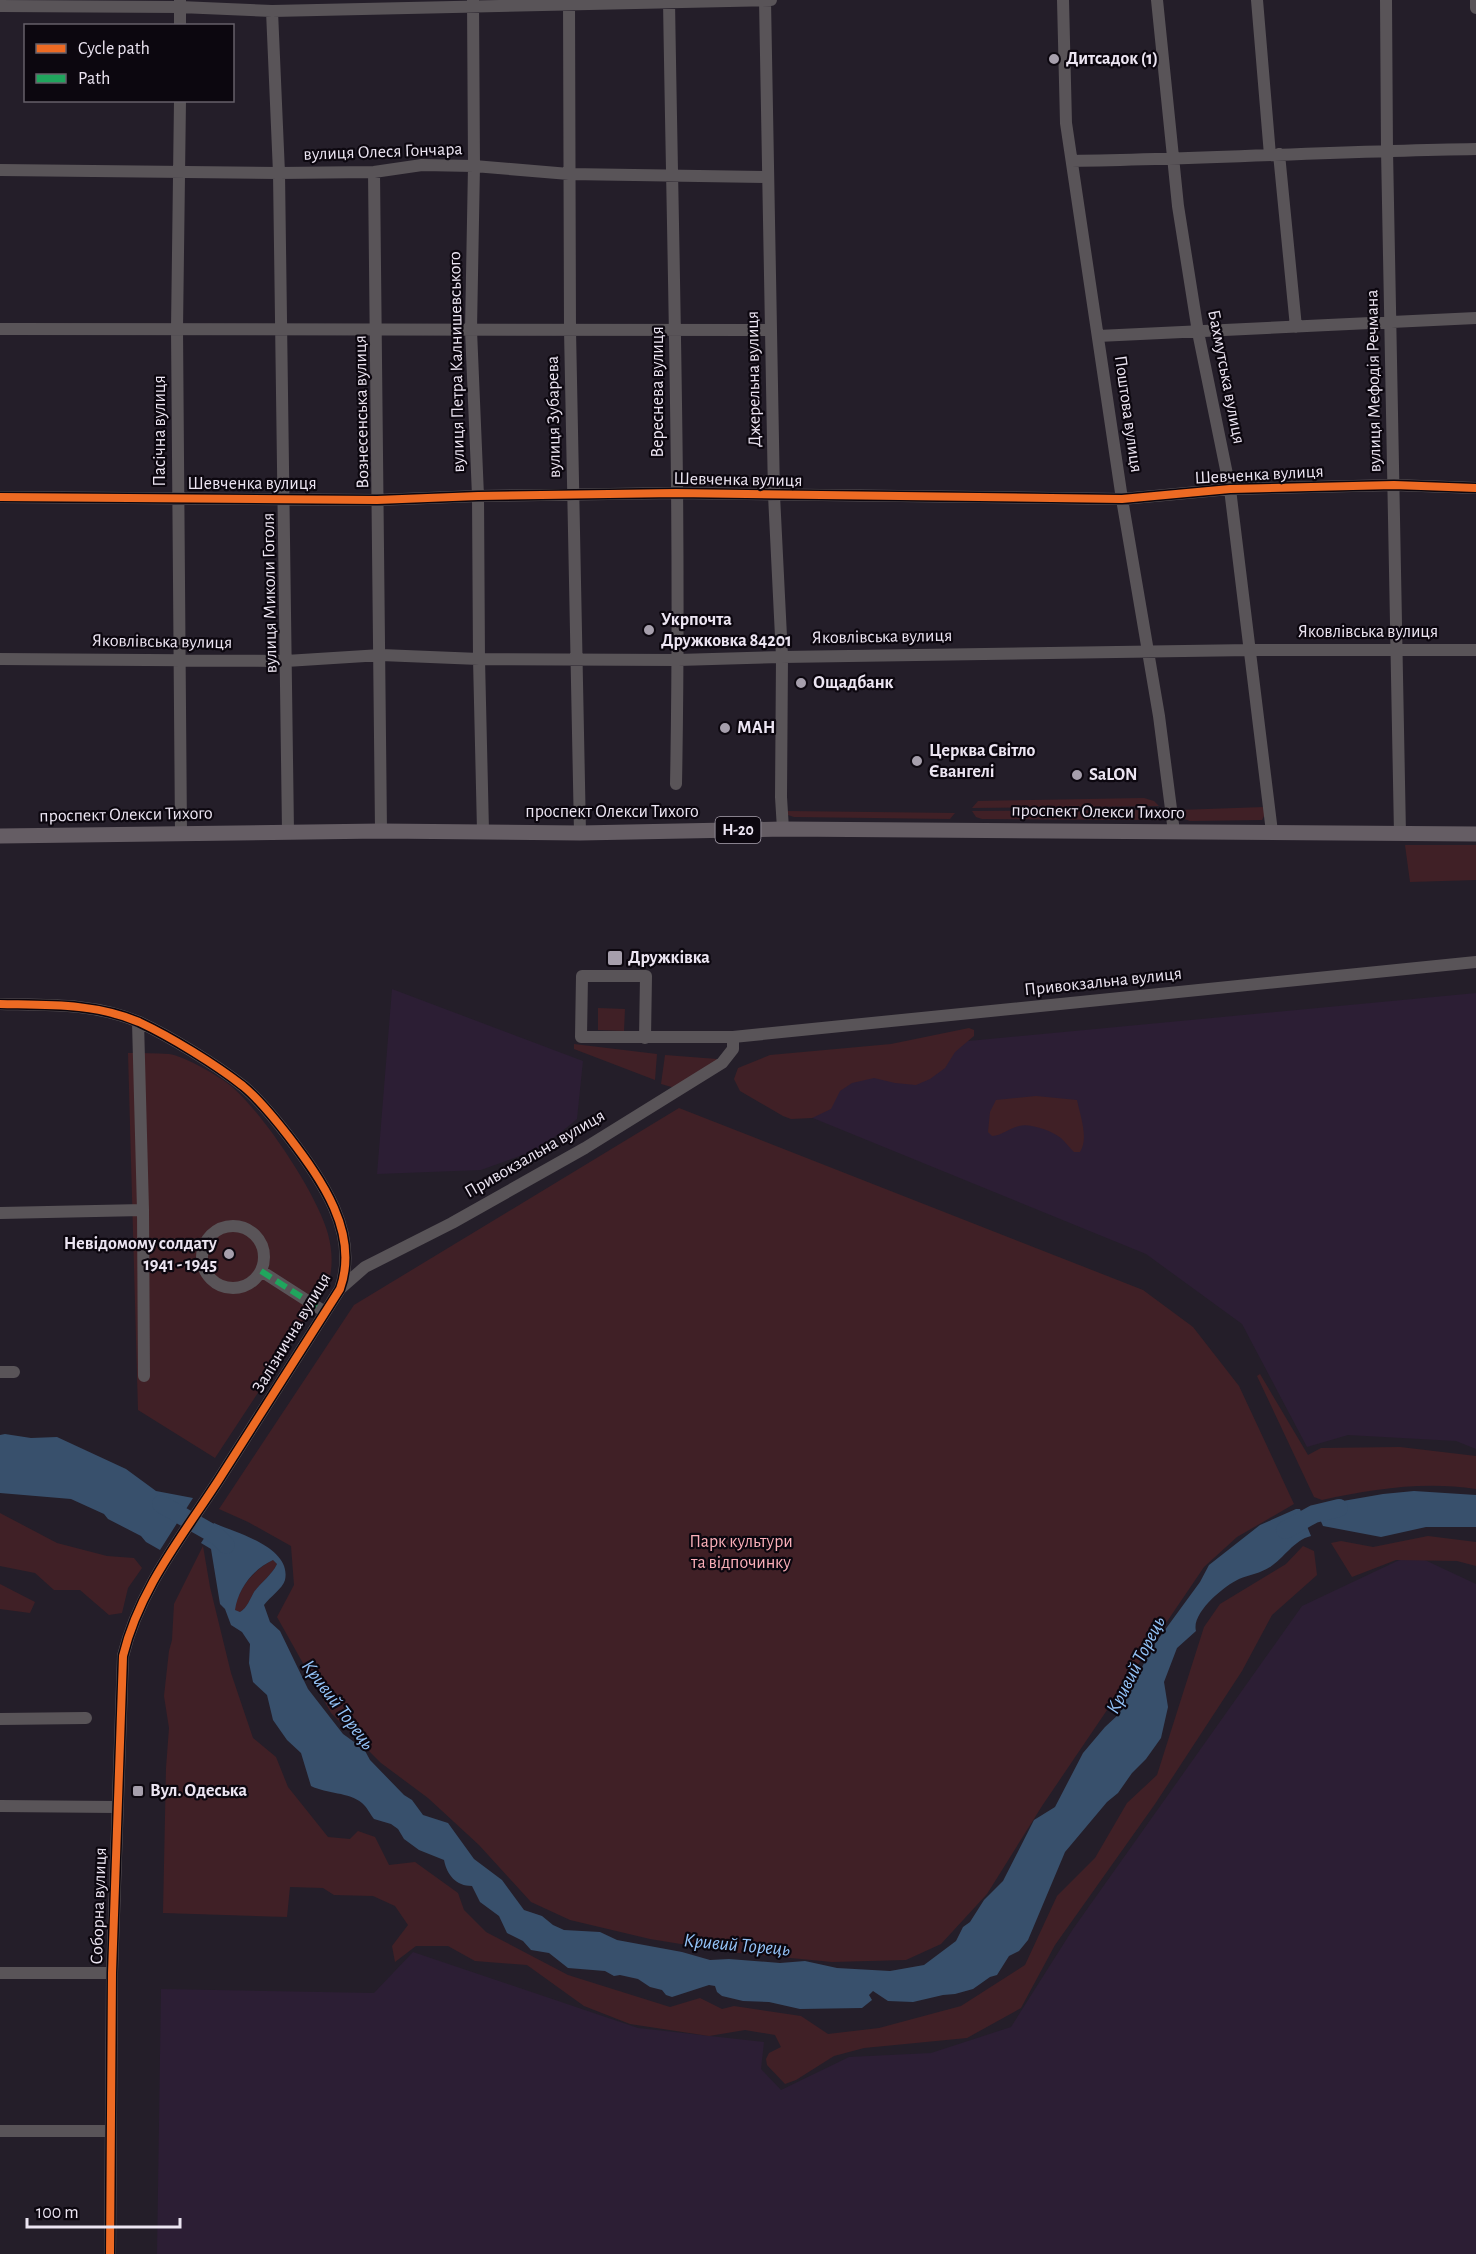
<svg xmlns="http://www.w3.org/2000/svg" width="1476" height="2254" font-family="'Alegreya Sans',sans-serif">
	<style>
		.built { fill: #2c1e34 }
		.green { fill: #402026 }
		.water { fill: #38506c; fill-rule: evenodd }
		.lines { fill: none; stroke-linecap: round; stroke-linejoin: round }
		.river { stroke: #38506c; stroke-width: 18 }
		.minor { stroke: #595458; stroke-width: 12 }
		.major { stroke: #655d64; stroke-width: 15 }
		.quiet { stroke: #20a55d; stroke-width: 6; stroke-dasharray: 12 6; stroke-linecap: butt }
		.cycleway-casing { stroke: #0c070f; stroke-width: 11 }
		.cycleway { stroke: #ed6a23; stroke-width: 8 }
		.poi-dot { fill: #a69fac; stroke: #0c070f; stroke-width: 2 }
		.labels { text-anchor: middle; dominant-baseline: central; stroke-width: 4.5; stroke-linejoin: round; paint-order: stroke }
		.shield { fill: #0c070f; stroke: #a9a2ae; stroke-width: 1.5 }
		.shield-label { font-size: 16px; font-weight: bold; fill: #ece5f2 }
		.poi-label { font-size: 18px; font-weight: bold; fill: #ece5f2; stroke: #0c070f; text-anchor: start }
		.street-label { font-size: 18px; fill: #ece5f2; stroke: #0c070f }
		.park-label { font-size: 18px; fill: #fbafb9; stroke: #0c070f }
		.water-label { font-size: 20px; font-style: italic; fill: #93c2f7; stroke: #0c070f }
	</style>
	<rect width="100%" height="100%" fill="#241e29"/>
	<path class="built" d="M392,989L583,1061L577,1119L560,1133L536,1150L481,1170L377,1174Z
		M1476,993V1449L1456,1441L1348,1435L1307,1447L1242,1324L1146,1254L749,1092L757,1061Z
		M1412,1554L1476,1584V2254H157L161,1989L374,1993L413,1952L638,2028L764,2042L761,2069L781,2090L849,2057L931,2053L1011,2027L1073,1929L1302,1606Z"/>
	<path class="green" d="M1144,798L1154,801L1159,806L972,808L978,801Z
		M1264,807V816L1262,820L1190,821L1182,818L1179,810Z
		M1161,810L1158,820L982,819L976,817L972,811Z
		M787,811L955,813L950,819L794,817L788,815Z
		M1405,845H1476V880L1410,882Z
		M598,1008L625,1009L624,1031L598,1030Z
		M969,1028L974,1030V1036L955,1052L945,1068L930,1079L916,1085L895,1083L874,1078L852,1083L840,1091L831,1109L812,1118L791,1119L783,1116L740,1091L734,1079L738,1068L770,1055L891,1044Z
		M574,1044L657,1054L655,1080L574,1049Z
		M128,1053C141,1053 156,1053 169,1054C183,1056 211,1072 223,1080C257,1102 318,1195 328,1234C333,1253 333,1270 327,1288L215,1458L138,1410Z
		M665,1055L717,1059L719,1061L675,1088L661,1084Z
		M1036,1096L1077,1100C1080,1115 1089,1138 1080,1152H1074C1070,1148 1065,1142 1061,1138C1052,1131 1030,1123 1019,1126C1010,1128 1003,1135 992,1136L988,1132L990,1112L996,1100Z
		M679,1108L1143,1290L1193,1327L1239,1386L1294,1504L1237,1537L1204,1567L1042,1806L987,1894L941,1944L906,1960L832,1962L730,1952L650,1939L570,1920L531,1902L479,1845L428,1798L381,1763L331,1713L277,1617L294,1585L291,1546L248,1522L219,1509L354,1305Z
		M1260,1374L1308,1455L1321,1448L1400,1447L1476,1456V1489C1424,1481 1372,1489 1322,1500L1314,1497L1257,1376Z
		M0,1513L57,1543L107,1556L134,1558L142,1568L128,1588L122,1613L109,1615L80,1590H54L35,1573L0,1566Z
		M1428,1536L1476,1542V1566L1457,1561L1396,1560L1352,1577L1331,1543L1341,1541L1373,1547Z
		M203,1546L210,1587L231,1673L253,1738L276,1757L288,1787L328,1837L350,1839L358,1831L375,1837L389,1865L415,1862L458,1893L464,1910L486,1932L568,1975L670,2007L700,1998L722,2009L734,2006L801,2016L828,2034L879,2028L961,2006L1025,1965L1057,1896L1095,1858L1127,1803L1157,1775L1204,1627L1220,1604L1286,1564L1303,1546L1314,1551L1317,1575L1272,1615L1242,1671L1155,1804L1055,1945L1021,2008L967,2038L864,2048L834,2056L796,2080L785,2084L767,2065L766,2059L769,2053L781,2047L775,2035L745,2030L709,2036L630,2024L584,2006L527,1965L475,1961L448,1946H416L395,1962L392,1946L408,1925L395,1906L373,1896L334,1895L323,1888L290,1887L287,1917L163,1913L166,1768L169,1728L164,1696L169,1651L172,1640L174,1604Z
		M273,1560L277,1564C272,1575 261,1582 254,1592C250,1599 247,1608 240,1612L234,1610C239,1588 253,1570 273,1560Z
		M0,1584L35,1602L30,1613L0,1609Z"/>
	<path class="water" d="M5,1434L31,1438L57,1437L126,1469L156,1491L193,1498L160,1550L146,1542L141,1536L108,1519L104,1514L71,1499L0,1493V1435Z
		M1414,1491L1476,1495V1527H1426L1381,1537L1323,1526L1314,1506L1383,1494Z
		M1296,1509H1300L1311,1536C1294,1540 1284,1558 1270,1567C1261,1573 1249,1575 1239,1579C1224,1586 1191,1613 1196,1631L1177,1648L1164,1682L1168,1707L1161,1738L1146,1759L1132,1773L1118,1793L1107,1802L1065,1852L1028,1940L1019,1951L1009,1956L997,1975L990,1977L973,1989L955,1994L943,1995L913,2002L888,2001L873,1991L869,1995L872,2000L862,2008L800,2009L769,2002L743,2001L722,1996L717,1992L715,1986L709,1985L672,1997L666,1995L662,1990L650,1987L638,1979L620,1975L614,1976L605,1971L568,1968L549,1953L531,1950L523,1941L507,1933L499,1916L480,1902L472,1886C456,1886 447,1875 444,1860L419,1850L404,1839L398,1829L391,1824L374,1819C370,1814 367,1807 362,1803C349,1792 327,1794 311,1786L301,1753L287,1740L273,1720L267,1695L253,1682L249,1663L250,1644L242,1632L231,1625L225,1609L220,1604L211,1549L201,1543L214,1523C236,1533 292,1547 285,1580C283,1588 270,1597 264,1605L270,1622L280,1631L308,1689L343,1734L364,1749L370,1760L404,1795L412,1800L423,1815L448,1823L474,1859L502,1880L524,1910L542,1916L553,1925L564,1930L600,1932L617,1940L682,1952L710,1960L729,1959L780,1963L805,1961L837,1968L890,1971L924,1965L956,1941L963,1927L970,1922L984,1900L1003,1881L1034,1820L1055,1807L1083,1753L1105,1727L1119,1714L1151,1649L1200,1582L1209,1565L1260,1525ZM273,1560L277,1564C272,1575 261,1582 254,1592C250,1599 247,1608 240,1612L235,1610C238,1589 253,1569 273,1560Z"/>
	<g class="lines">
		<path class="river" d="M161,1504L217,1536L226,1545
			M1285,1530L1314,1514L1339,1508"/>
		<path class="minor" d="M180,0V26
			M473,0L474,166L471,330L478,496L479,659L483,831
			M569,0L570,330L580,833
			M669,0C673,261 681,522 676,784
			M765,0L774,495L782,657L781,797L783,829
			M1063,0L1066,123L1122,499L1159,716L1174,832
			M1157,0L1178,206L1198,332L1230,489L1272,832
			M1257,0L1270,155
			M1386,0L1387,150L1400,834
			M1476,0V8
			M0,6L180,7L272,11L771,0
			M272,11L279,173L288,832
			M180,100L177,329L181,834
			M1279,154L1296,327
			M1072,161C1207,159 1341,151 1476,149
			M0,170L279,173L374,172L422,165L474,166L569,174L768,177
			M374,172L381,831
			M0,329L770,330
			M1098,336L1476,318
			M0,497L377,500L478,496L676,493L1122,499L1230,489L1394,485L1476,488
			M0,659L286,661L381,655L479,659L678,660L782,657L1251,650H1476
			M0,1004C47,1005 95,1003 139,1022C171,1037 215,1064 243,1086C260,1100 275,1119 289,1137C321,1179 360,1233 340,1289C299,1353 259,1417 218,1481C181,1538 139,1590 123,1656L112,1973L110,2254
			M733,1037L1476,962
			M143,1210L144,1376
			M0,1213L143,1210L138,1022
			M202 1257a31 31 0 1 1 62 0a31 31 0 1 1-62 0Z
			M261,1271L325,1312
			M341,1288L365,1267L452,1223L585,1148L722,1063L733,1049V1037H581L582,976H646L645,1038
			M0,1372H14
			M0,1719L86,1718
			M0,1806L116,1807
			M0,1973H112
			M0,2131H110"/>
		<path class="major" d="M0,836L381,831L580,833L783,829L1476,834"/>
		<path class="quiet" d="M261,1271L325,1312"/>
		<defs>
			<path id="cycleway" d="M0,497L377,500L478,496L676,493L1122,499L1230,489L1394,485L1476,488
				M0,1004C47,1005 95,1003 139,1022C171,1037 215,1064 243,1086C260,1100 275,1119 289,1137C321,1179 360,1233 340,1289C299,1353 259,1417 218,1481C181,1538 139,1590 123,1656L112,1973L110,2254"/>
		</defs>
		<use href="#cycleway" class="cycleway-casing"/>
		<use href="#cycleway" class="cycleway"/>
	</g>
	<g class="poi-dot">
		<circle cx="1054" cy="59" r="6"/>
		<circle cx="649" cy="630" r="6"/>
		<circle cx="801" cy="683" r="6"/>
		<circle cx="725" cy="728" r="6"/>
		<circle cx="917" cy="761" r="6"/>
		<circle cx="1077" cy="775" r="6"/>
		<rect x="607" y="950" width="16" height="16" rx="3"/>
		<circle cx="229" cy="1254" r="6"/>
		<rect x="132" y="1785" width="12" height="12" rx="3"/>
	</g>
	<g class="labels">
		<rect class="shield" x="715.5" y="817" width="45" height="26" rx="4.5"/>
		<g class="shield-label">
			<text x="738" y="830">Н-20</text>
		</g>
		<g class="poi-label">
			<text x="1066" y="59">Дитсадок (1)</text>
			<text x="661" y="620">Укрпочта<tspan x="661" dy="21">Дружковка 84201</tspan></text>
			<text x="813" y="683">Ощадбанк</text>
			<text x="737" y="728">МАН</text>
			<text x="929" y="751">Церква Світло<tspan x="929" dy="21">Євангелі</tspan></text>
			<text x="1089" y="775">SaLON</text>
			<text x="628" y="958">Дружківка</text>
			<text x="217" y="1244" text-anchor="end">Невідомому солдату<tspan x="217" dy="21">1941 - 1945</tspan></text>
			<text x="150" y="1791">Вул. Одеська</text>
		</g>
		<g class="street-label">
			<text transform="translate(383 152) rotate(-2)">вулиця Олеся Гончара</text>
			<text transform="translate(457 362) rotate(-91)">вулиця Петра Калнишевського</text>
			<text transform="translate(1226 377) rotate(79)">Бахмутська вулиця</text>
			<text transform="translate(754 379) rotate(-91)">Джерельна вулиця</text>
			<text transform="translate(1374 381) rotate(-91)">вулиця Мефодія Речмана</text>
			<text transform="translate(658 392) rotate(-90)">Вереснева вулиця</text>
			<text transform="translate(362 412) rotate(-91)">Вознесенська вулиця</text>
			<text transform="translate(1128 414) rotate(82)">Поштова вулиця</text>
			<text transform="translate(554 417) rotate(-91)">вулиця Зубарева</text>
			<text transform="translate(160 431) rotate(-90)">Пасічна вулиця</text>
			<text transform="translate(1259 475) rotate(-3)">Шевченка вулиця</text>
			<text transform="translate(738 480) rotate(1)">Шевченка вулиця</text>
			<text x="252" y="484">Шевченка вулиця</text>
			<text transform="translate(270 593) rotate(-91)">вулиця Миколи Гоголя</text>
			<text x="1368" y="632">Яковлівська вулиця</text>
			<text transform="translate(882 637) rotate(-1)">Яковлівська вулиця</text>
			<text transform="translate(162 642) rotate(1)">Яковлівська вулиця</text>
			<text x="612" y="812">проспект Олекси Тихого</text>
			<text transform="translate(1098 812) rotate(1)">проспект Олекси Тихого</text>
			<text transform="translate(126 815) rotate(-1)">проспект Олекси Тихого</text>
			<text transform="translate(1103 982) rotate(-6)">Привокзальна вулиця</text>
			<text transform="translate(535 1154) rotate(-30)">Привокзальна вулиця</text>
			<text transform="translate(292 1333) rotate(-59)">Залізнична вулиця</text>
			<text transform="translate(99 1906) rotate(-88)">Соборна вулиця</text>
		</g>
		<g class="park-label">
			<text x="741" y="1542">Парк культури<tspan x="741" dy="21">та відпочинку</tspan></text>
		</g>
		<g class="water-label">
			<text transform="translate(1136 1665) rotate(-63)">Кривий Торець</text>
			<text transform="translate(338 1705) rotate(53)">Кривий Торець</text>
			<text transform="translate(737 1945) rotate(5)">Кривий Торець</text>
		</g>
	</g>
	<rect x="24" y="24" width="210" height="78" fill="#0c070f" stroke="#66606a" stroke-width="1.5"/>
	<rect x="36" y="44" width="30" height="9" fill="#ed6a23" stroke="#66606a" stroke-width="1.5"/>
	<text x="78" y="54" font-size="18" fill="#ece5f2">Cycle path</text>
	<rect x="36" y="74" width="30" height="9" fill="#20a55d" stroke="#66606a" stroke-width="1.5"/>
	<text x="78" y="84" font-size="18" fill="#ece5f2">Path</text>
	<path d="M27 2218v9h153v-9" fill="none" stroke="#ece5f2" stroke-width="3"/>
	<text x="36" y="2218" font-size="18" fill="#ece5f2" stroke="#0c070f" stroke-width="4.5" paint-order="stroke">100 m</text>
</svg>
